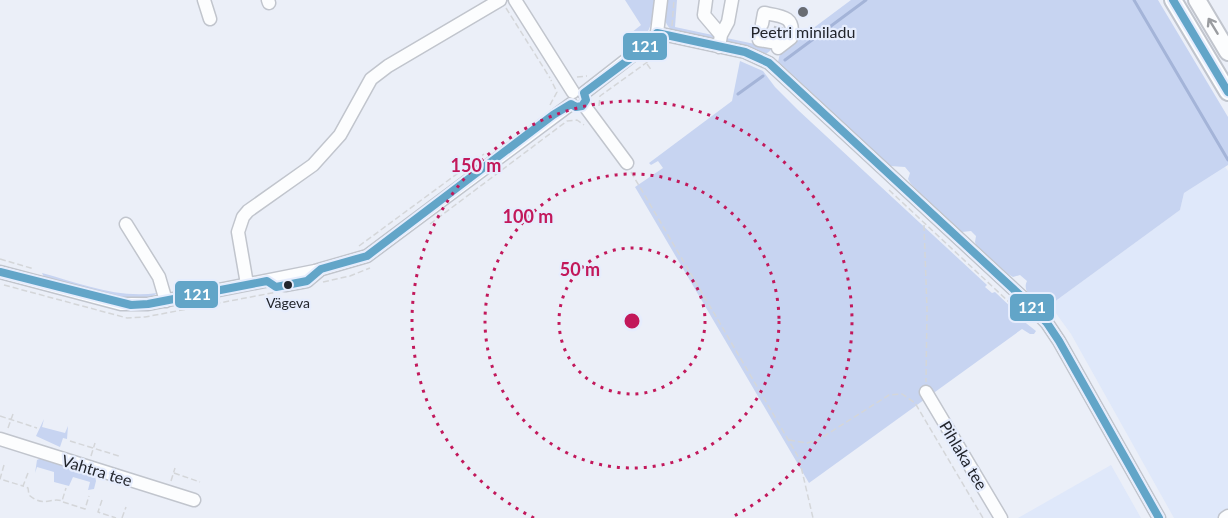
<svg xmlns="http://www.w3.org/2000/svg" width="1228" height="518" font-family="Lato,sans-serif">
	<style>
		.built { fill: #dfe8fa }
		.green { fill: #c7d4f1 }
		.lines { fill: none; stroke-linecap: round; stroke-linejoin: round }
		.stream { stroke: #a4b4d8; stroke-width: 3 }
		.minor-tunnel { stroke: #c3c7cf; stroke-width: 12; stroke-dasharray: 12 6; stroke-linecap: butt }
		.minor-casing { stroke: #c1c5cd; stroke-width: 15 }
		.highway-casing { stroke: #c1c5cd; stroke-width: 20 }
		.path { stroke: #d4d6d9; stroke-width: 1.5; stroke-dasharray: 6 3; stroke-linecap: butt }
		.minor { stroke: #fcfdfe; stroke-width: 12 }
		.highway { stroke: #fcfdfe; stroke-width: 16 }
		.bus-1-casing { stroke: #e6edfd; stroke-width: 12 }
		.bus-1 { stroke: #62a5c8; stroke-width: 8 }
		.oneway { stroke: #9a9ca0 }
		.ring { fill: none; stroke: #c2185b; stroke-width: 3; stroke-dasharray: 3 6 }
		.poi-dot { fill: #686c73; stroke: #e6edfd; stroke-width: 2 }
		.bus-dot { fill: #22252c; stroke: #e6edfd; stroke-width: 2 }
		.labels { text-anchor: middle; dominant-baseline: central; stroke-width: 4.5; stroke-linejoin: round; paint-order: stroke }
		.bus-label { font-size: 14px; fill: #22252c; stroke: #e6edfd }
		.poi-label { font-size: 16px; fill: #22252c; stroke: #e6edfd }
		.street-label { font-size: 16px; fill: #22252c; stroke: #e6edfd }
		.centre { fill: #c2185b; stroke: #e6edfd; stroke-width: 3 }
		.ring-label { font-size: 18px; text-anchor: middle; font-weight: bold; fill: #c2185b; stroke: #e6edfd; stroke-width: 4.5; stroke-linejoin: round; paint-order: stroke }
		.line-badge { stroke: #e6edfd; stroke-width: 2 }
		.badge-label { font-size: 16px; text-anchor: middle; font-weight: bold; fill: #fff }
	</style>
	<rect width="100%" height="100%" fill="#ebeff8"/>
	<path class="built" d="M1225,167L1228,171V518H1174L1071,334L1050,305L1180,210L1184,193Z
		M1111,465L1141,518H1018Z"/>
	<path class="green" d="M625,0H655C653,21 650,38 630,50L621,41L641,25Z
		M667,0H677L675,27L769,47L771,50L766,54L748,47L675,33C661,22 665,16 667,0Z
		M851,0H1158L1228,117V165L1184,193L1180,210L1050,305H1039C1032,298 1022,291 1027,281L1020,275L1013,277L1008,274L976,245L975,242L976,236L971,231L962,232L957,229L911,184L908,179L910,173L905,167L890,166L778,62L780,53Z
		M740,61L763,71L775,87L798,110L987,285L985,287L992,293L995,292L1014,310L1012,312L1036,331L1034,334H1030L1022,329L809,483L635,187L663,168L658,161L651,165L649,163L732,101Z
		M42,273C79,283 118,299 157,293C139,310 66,283 44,277Z
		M44,419L42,427L65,433L68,426L67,439L63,438L60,447L36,436Z
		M41,458L95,476L96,481L94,489L88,490L90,482L73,477L69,486L54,482V472L37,467L35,473L37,460Z"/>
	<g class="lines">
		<path class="stream" d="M1134,0L1228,160
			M785,60L866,0
			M738,94L763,76"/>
		<path class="minor-tunnel" d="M778,36L780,27"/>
		<defs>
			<path id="minor" d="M204,0L210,19
				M268,0L269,3
				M515,0L573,92
				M706,0L704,15L721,35
				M657,33L745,52L769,63L1021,296L1047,323L1059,341L1159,518
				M760,33L759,40L777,43L778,48L791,38C796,16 781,16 764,13L762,24
				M719,47L721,35L728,22L732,0
				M584,93L652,40L657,33L661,0
				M584,105L627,163
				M126,224L159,277L166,301
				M0,272L121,304H148L315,271L367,256L571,104
				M247,284L238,232L243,217L248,211L313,165L340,135L371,79L388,66L500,0
				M285,285L307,281L320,270
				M926,392L1001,518
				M0,439L194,500
				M1225,518L1228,516"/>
			<path id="highway" d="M1173,0L1228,92
				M1197,0L1228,52"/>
		</defs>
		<use href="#minor" class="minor-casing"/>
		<use href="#highway" class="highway-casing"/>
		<path class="path" d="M506,8L550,78
			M672,26L674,0
			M647,64L652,71
			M577,77L587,76
			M550,105L557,92L551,80
			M599,106L600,96L646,63L664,46
			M631,172L799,458L813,518
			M889,190L1024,316
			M430,224L567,121L577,120L584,125
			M924,225L927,309L926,382
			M359,246L484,154
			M0,259L34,269
			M323,282L350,276L370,268
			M4,285L127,318L145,317L277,292
			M0,416L37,428
			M8,428L13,414
			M789,440L807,443L818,440L889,395L902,394L915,403L983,518
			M70,441L119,456
			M91,456L95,443
			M4,465L0,479L23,486
			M28,473L23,486L28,488L29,495C44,508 51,497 62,501L66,488
			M174,473L200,482
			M171,481L175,468
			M102,500L98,512L116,518
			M63,502L85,509L89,496
			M122,518L126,507"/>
		<use href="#minor" class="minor"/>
		<use href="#highway" class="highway"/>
		<defs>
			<path id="bus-1" d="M1173,0L1228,92
				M0,272L131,305L148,304L267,281L276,287L307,281L321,269L367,256L553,115L571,104L576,107L582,106L586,100L584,93L643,49L657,33L745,52L769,63L1021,296L1047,323L1059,341L1159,518"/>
		</defs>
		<use href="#bus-1" class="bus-1-casing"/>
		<use href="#bus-1" class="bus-1"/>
	</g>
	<defs><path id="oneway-shaft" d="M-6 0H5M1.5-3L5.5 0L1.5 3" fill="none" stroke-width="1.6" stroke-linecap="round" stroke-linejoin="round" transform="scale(1.5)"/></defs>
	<use class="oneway" href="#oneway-shaft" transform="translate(1213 26) rotate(-121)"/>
	<g class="ring">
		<circle cx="632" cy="321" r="73"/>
		<circle cx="632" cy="321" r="147"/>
		<path d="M534 518A220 220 0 1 1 730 518"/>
	</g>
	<circle class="poi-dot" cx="803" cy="12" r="6"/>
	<circle class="bus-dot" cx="288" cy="285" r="5"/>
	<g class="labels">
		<g class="bus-label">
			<text x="288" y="302">Vägeva</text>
		</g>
		<g class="poi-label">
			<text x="803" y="31">Peetri miniladu</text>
		</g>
		<g class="street-label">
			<text transform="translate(964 455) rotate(59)">Pihlaka tee</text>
			<text transform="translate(97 470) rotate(17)">Vahtra tee</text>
		</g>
	</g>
	<circle cx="632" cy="321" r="9" class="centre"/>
	<g class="ring-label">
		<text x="476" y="172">150 m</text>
		<text x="528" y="223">100 m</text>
		<text x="580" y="276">50 m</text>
	</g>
	<g class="line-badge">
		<rect x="622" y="32" width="46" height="29" rx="6" fill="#62a5c8"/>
		<rect x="174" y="280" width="45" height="29" rx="6" fill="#62a5c8"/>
		<rect x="1009" y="293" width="46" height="29" rx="6" fill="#62a5c8"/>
	</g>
	<g class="badge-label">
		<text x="645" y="52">121</text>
		<text x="197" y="300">121</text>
		<text x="1032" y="313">121</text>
	</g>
</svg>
